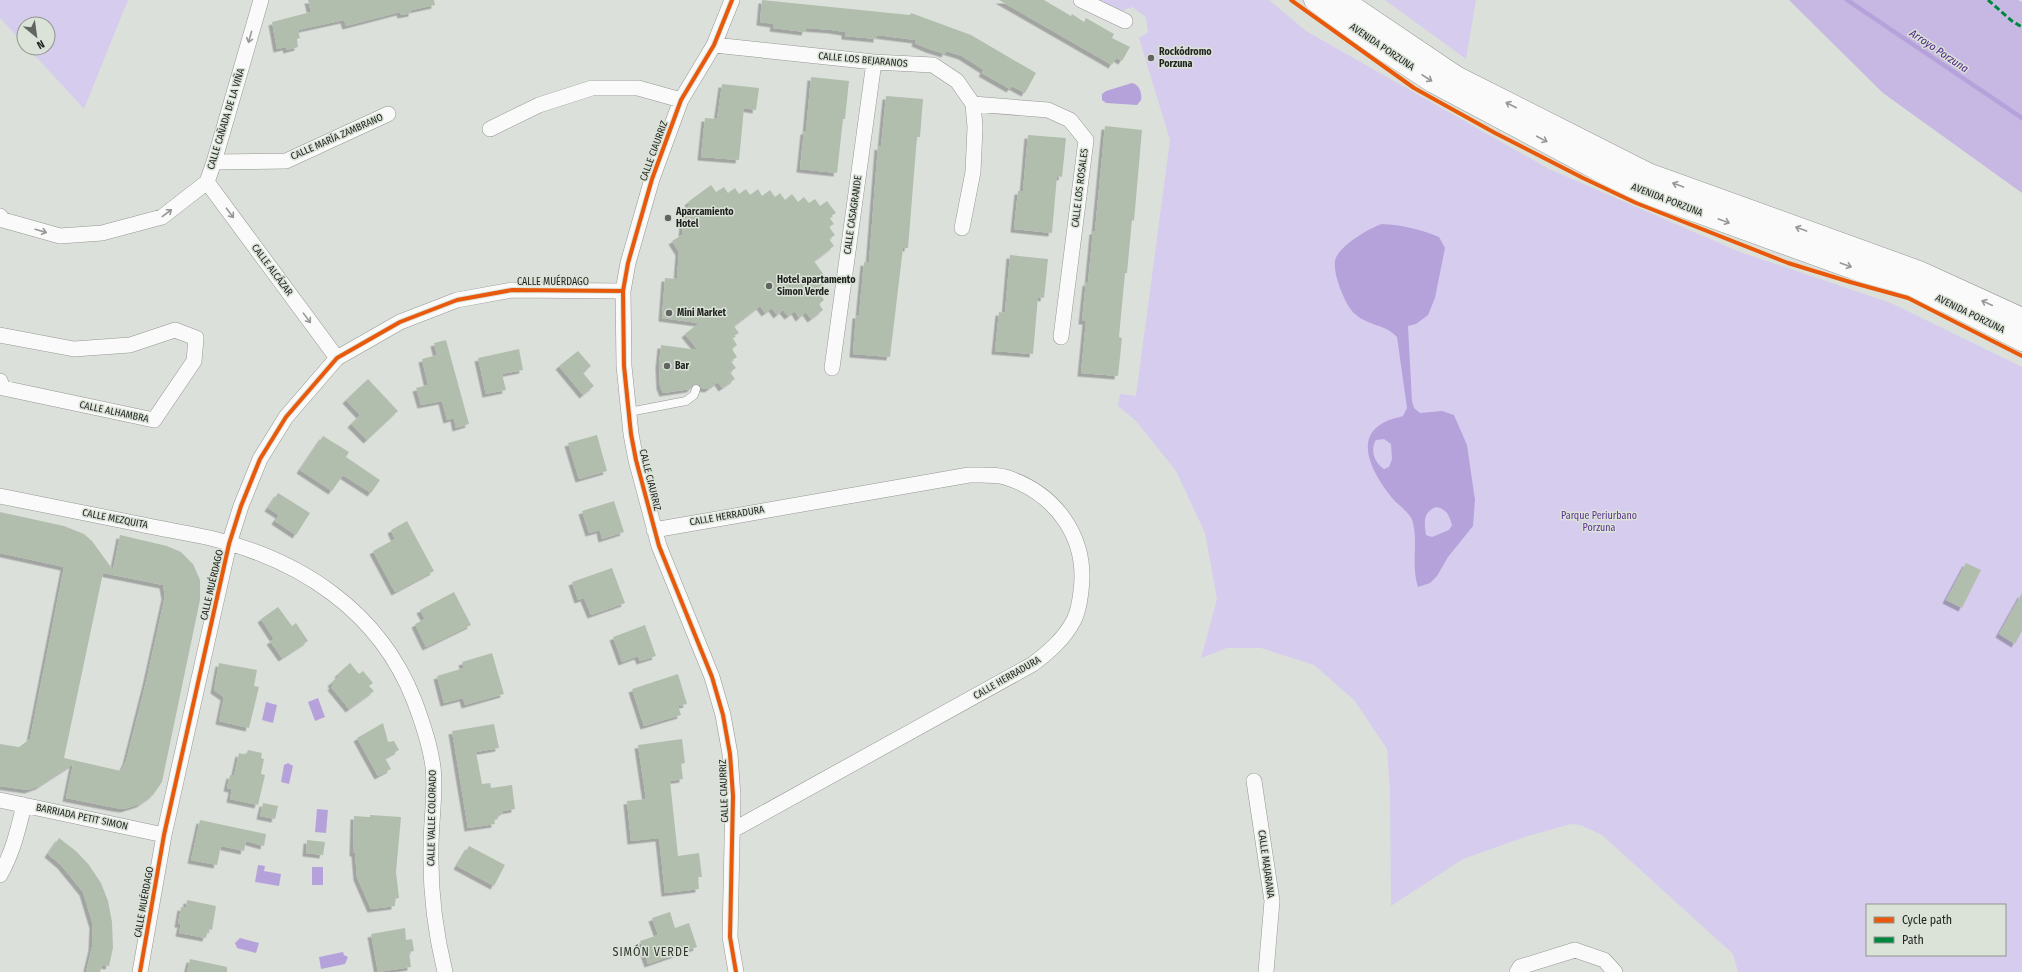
<svg xmlns="http://www.w3.org/2000/svg" width="2022" height="972" font-family="'Fira Sans Condensed',sans-serif">
	<style>
		.green { fill: #d6ccee; fill-rule: evenodd }
		.forest { fill: #c6b7e3 }
		.water { fill: #b6a2da; fill-rule: evenodd }
		.lines { fill: none; stroke-linecap: round; stroke-linejoin: round }
		.stream { stroke: #b6a2da; stroke-width: 4.5 }
		.building { fill: #b2bead; fill-rule: evenodd; filter: url(#shadow) }
		.lane-casing { stroke: #949793; stroke-width: 9 }
		.street-casing { stroke: #949793; stroke-width: 16 }
		.secondary-casing { stroke: #949793; stroke-width: 23 }
		.lane { stroke: #fafafa; stroke-width: 8 }
		.street { stroke: #fafafa; stroke-width: 15 }
		.secondary { stroke: #fafafa; stroke-width: 22 }
		.quiet { stroke: #00873e; stroke-width: 3; stroke-dasharray: 6 3; stroke-linecap: butt }
		.cycleway-casing { stroke: #dbe3d8; stroke-width: 6 }
		.cycleway { stroke: #e8590c; stroke-width: 4 }
		.oneway { stroke: #979997 }
		.poi-dot { fill: #616460; stroke: #dbe3d8; stroke-width: 1.5 }
		.labels { text-anchor: middle; dominant-baseline: central; stroke-width: 3; stroke-linejoin: round; paint-order: stroke }
		.street-label { font-size: 10px; fill: #1f221e; stroke: #dbe3d8 }
		.poi-label { font-size: 10px; font-weight: bold; fill: #1f221e; stroke: #dbe3d8; text-anchor: start }
		.park-label { font-size: 10px; fill: #5d3394; stroke: #dbe3d8 }
		.water-label { font-size: 11px; font-style: italic; fill: #512686; stroke: #dbe3d8 }
		.quarter-label { font-size: 12px; letter-spacing: 1px; fill: #2e342b; stroke: #dbe3d8 }
	</style>
	<defs>
		<filter id="shadow"><feDropShadow dx="-3.5" dy="3.5" stdDeviation="0" flood-color="#0004"/></filter>
	</defs>
	<rect width="100%" height="100%" fill="#dce0db"/>
	<path class="green" d="M0,0H128L84,109L28,48H48V24H24V44L0,18Z
		M1094,0H1269L1306,31L1549,169L1740,252L1891,303L2022,367V972H1738L1733,954L1602,835L1580,825L1571,824L1525,837L1463,859L1391,906L1390,791L1387,749L1354,700L1314,665L1261,648H1227L1201,658L1217,599L1205,533L1176,471L1136,421L1118,406L1120,394L1136,396L1170,140L1139,38L1148,32L1146,17L1132,7L1116,13ZM1867,905H2005V955H1867Z
		M1385,0H1476L1466,59Z"/>
	<path class="forest" d="M1789,0H2018L2022,2V193L1883,93Z"/>
	<path class="water" d="M1132,83C1140,85 1142,93 1141,100L1137,105L1106,103L1102,100V94L1106,91Z
		M1382,224C1402,225 1420,229 1439,237L1445,248L1435,298L1428,315L1416,324L1408,326L1412,401L1414,408L1420,413L1442,411L1454,415L1467,445L1475,500L1473,526L1448,557L1437,576L1430,583L1418,587C1411,566 1418,544 1413,523C1411,513 1399,506 1393,499C1377,480 1351,440 1383,423C1389,419 1397,418 1403,416L1407,408L1397,337C1385,324 1368,326 1355,314C1349,309 1345,300 1342,293C1338,283 1334,272 1335,261C1337,247 1369,228 1382,224ZM1384,439L1391,444L1392,459L1389,467L1384,469C1374,463 1370,449 1376,440ZM1437,507C1447,510 1449,515 1452,525L1449,530L1432,537L1426,535C1424,522 1423,511 1437,507Z
		M318,698L325,717L315,721L308,702Z
		M266,702L277,705L273,723L262,720Z
		M288,763L293,766L289,784L281,782L284,765Z
		M317,809L328,810L326,833L315,832Z
		M258,865L265,866L264,871L281,874L279,886L255,882Z
		M312,867H323V885H312Z
		M240,938L259,943L256,953L237,948L235,943Z
		M343,952L344,955L348,957L345,964L321,969L319,957Z"/>
	<g class="lines">
		<path class="stream" d="M1847,0L2022,118"/>
	</g>
	<path class="building" d="M308,0H434L435,5L412,10V13L401,15L400,12L346,26L344,20L298,30L300,38L297,39L298,47L287,50L286,47L277,49L272,22L311,12Z
		M762,0L910,15L911,13L971,35L1036,73L1025,93L1012,86L1010,89L982,73L984,70L962,56L946,51L945,54L929,49L915,43L916,40L877,35V39L845,36V32L832,30L806,28L805,32L773,28L774,24L760,22Z
		M999,0H1044L1071,16L1072,14L1084,22L1086,18L1114,34L1112,38L1130,47L1122,61L1116,58L1112,65Z
		M811,77L849,81L845,119H843L837,173L800,169L804,131H806Z
		M722,84L759,88L756,110L744,108L739,160L701,157L705,118L717,119Z
		M886,96L923,99L920,137H917L908,248H903L890,357L853,354L856,315H859L864,262L869,263L878,146L881,147Z
		M1105,126L1142,130L1134,221L1132,220L1127,273H1125L1119,337L1122,338L1118,376L1081,373L1086,321H1082L1086,282L1088,283L1093,231H1095Z
		M1028,135L1066,138L1062,177L1057,176L1052,233L1014,229L1018,191H1023Z
		M711,185L716,192L724,187L728,193L735,188L739,194L746,189L750,195L758,189L762,196L770,190L775,197L780,193L785,200L792,194L798,202L804,197L809,203L815,199L820,206L827,201L836,213L829,217L834,224L829,227L835,235L829,239L834,246L814,261L826,278L821,282L826,289L820,294L824,300L819,304L823,310L811,319L806,312L799,318L795,311L788,316L783,310L777,315L772,308L765,313L760,306L734,326L739,333L732,337L737,345L732,349L737,357L731,361L736,368L730,372L735,379L722,388L718,382L708,389L701,388L700,385L695,384L690,389L663,393L660,386L659,365L661,345L698,350L685,334L699,323L662,318L665,278L677,279L679,252L672,241L682,235L684,209L690,205L688,202Z
		M1010,255L1048,259L1044,298L1038,297L1033,354L995,351L999,312L1005,313Z
		M446,340L469,424L456,428L454,418L447,420L442,401L421,405L416,388L428,385L422,359L437,355L434,343Z
		M519,349L523,370L502,374L506,390L486,394L478,358Z
		M578,351L591,366L583,373L594,386L583,395L559,366Z
		M368,379L398,411L367,440L351,424L360,415L346,400Z
		M597,435L607,471L579,479L568,443Z
		M323,436L349,452L346,457L380,480L371,493L343,475L332,491L300,470Z
		M278,493L310,513L296,535L275,521L279,515L268,508Z
		M614,501L624,532L602,539L600,530L589,533L582,511Z
		M0,512L64,526L84,534L92,541L113,570L120,535L167,546L181,552L193,564L200,580V600L162,782L153,795L140,804L124,809L116,808L66,798L73,764L39,786L28,790L0,786V744L19,747L30,739L64,567L0,553ZM103,573L163,585L165,596L146,682L126,761L121,771L64,758Z
		M407,521L434,571L395,592L373,551L395,539L391,530Z
		M1966,563L1981,570L1962,608L1946,600Z
		M612,568L625,603L591,615L584,598L578,600L572,582Z
		M454,592L471,625L426,647L415,624L425,619L420,610Z
		M2022,593V631L2015,644L1999,634Z
		M278,607L292,626L296,623L308,641L282,658L270,641L274,639L261,619Z
		M645,625L656,656L640,661L638,656L622,662L613,637Z
		M492,653L504,694L465,705L463,698L444,703L437,676L464,668L462,662Z
		M219,663L257,670L254,686L259,687L249,728L219,721L224,697L214,690Z
		M350,663L359,674L363,671L373,683L369,686L374,691L349,709L331,687L333,685L331,683L339,676L338,674Z
		M678,674L687,704L678,706L681,715L644,726L632,689Z
		M383,723L388,742L394,741L399,750L385,758L391,769L378,776L357,738Z
		M494,724L499,748L476,752L482,784L490,783L491,788L512,785L515,809L503,811L501,815L494,819L495,824L468,828L452,731Z
		M682,739L685,763L681,764L683,779L670,781L678,856L699,853L702,877H698L699,889L665,893L659,838L631,841L627,801L646,799L638,745Z
		M248,750L262,753L261,758L264,759L261,774L265,775L258,805L230,799L232,789L227,788L230,775L234,776L239,753L246,755Z
		M263,803L278,806L275,819L260,816Z
		M370,815L401,817L396,872L399,898L395,899V906L371,909L357,877L355,853H353L354,816L370,817Z
		M200,820L266,834L264,846L246,841L244,851L221,846L217,865L191,860Z
		M59,838L76,851L89,865L101,883L108,901L112,922L113,948L109,966L102,965L100,972H86L92,947L93,925L83,892L61,865L48,854Z
		M307,840L325,842L323,855L306,853Z
		M469,846L505,865L494,886L457,866Z
		M187,900L216,906L212,930L208,929L206,938L179,933L181,924H178L181,907L186,908Z
		M670,912L675,928L689,923L697,947L648,964L640,941L658,935L652,918Z
		M405,928L406,940L412,939L414,951L409,952L411,967L378,972L371,934Z
		M190,959L227,967V972H187Z"/>
	<g class="lines">
		<defs>
			<path id="lane" d="M629,412L686,401L694,395L696,389"/>
			<path id="street" d="M732,0L714,45L681,100L652,179L628,263L623,291L624,366L631,434L636,460L659,546L712,677L723,715L730,754L733,796L730,937L736,972
				M1081,0L1125,21
				M714,45L874,62L933,65L957,81L973,104L975,127L973,172L962,228
				M973,104L1048,110L1070,120L1086,140L1061,337
				M490,129L539,105L592,88H638L681,100
				M214,162L286,161L388,114
				M207,182L337,358
				M0,216L3,220L60,236L102,233L162,217L207,182L214,162L261,0
				M0,335L74,349L130,345L175,330L196,338L194,361L154,420L3,388L0,381
				M832,368L874,62
				M0,496C46,505 93,515 139,524C162,529 187,533 210,538C301,560 379,611 414,700C422,721 430,744 433,767C436,793 431,820 431,847C430,889 435,931 445,972
				M654,530L969,475C980,475 995,474 1005,477C1056,493 1088,538 1081,591C1080,600 1078,612 1074,620C1064,639 1050,651 1033,664L733,830
				M1254,781L1272,901L1266,972
				M0,800L164,835
				M0,875C13,852 18,830 24,805
				M140,972L164,835L229,544L241,506L260,459L286,417L337,358L400,322L457,300L512,290L623,291
				M1517,972L1520,967L1575,950L1604,960L1615,972"/>
			<path id="secondary" d="M1315,0L1356,31L1432,81L1635,189L1947,302L2022,340
				M1342,0L1456,77L1648,174L1919,272L2022,319"/>
		</defs>
		<use href="#lane" class="lane-casing"/>
		<use href="#street" class="street-casing"/>
		<use href="#secondary" class="secondary-casing"/>
		<use href="#lane" class="lane"/>
		<use href="#street" class="street"/>
		<use href="#secondary" class="secondary"/>
		<path class="quiet" d="M1988,0L2012,21L2022,27"/>
		<defs>
			<path id="cycleway" d="M732,0L714,45L681,100L652,179L628,263L623,291L624,366L631,434L636,460L659,546L712,677L723,715L730,754L733,796L730,937L736,972
				M1291,0L1414,88L1495,133L1583,178L1636,203L1788,263L1850,282L1908,298L2022,356
				M140,972L164,835L229,544L241,506L260,459L286,417L337,358L400,322L457,300L512,290L623,291"/>
		</defs>
		<use href="#cycleway" class="cycleway-casing"/>
		<use href="#cycleway" class="cycleway"/>
	</g>
	<defs><path id="oneway-shaft" d="M-6 0H5M1.5-3L5.5 0L1.5 3" fill="none" stroke-width="1.6" stroke-linecap="round" stroke-linejoin="round"/></defs>
	<g class="oneway">
		<use href="#oneway-shaft" transform="translate(250 37) rotate(106)"/>
		<use href="#oneway-shaft" transform="translate(1427 78) rotate(33)"/>
		<use href="#oneway-shaft" transform="translate(1511 105) rotate(-153)"/>
		<use href="#oneway-shaft" transform="translate(1542 139) rotate(28)"/>
		<use href="#oneway-shaft" transform="translate(1678 185) rotate(-160)"/>
		<use href="#oneway-shaft" transform="translate(167 213) rotate(-37)"/>
		<use href="#oneway-shaft" transform="translate(230 213) rotate(53)"/>
		<use href="#oneway-shaft" transform="translate(1724 221) rotate(20)"/>
		<use href="#oneway-shaft" transform="translate(1801 229) rotate(-160)"/>
		<use href="#oneway-shaft" transform="translate(41 231) rotate(16)"/>
		<use href="#oneway-shaft" transform="translate(1846 265) rotate(20)"/>
		<use href="#oneway-shaft" transform="translate(1987 303) rotate(-155)"/>
		<use href="#oneway-shaft" transform="translate(307 318) rotate(53)"/>
	</g>
	<g class="poi-dot">
		<circle cx="1151" cy="58" r="4"/>
		<circle cx="668" cy="218" r="4"/>
		<circle cx="769" cy="286" r="4"/>
		<circle cx="669" cy="313" r="4"/>
		<circle cx="667" cy="366" r="4"/>
	</g>
	<g class="labels">
		<g class="street-label">
			<text transform="translate(1382 47) rotate(34)">AVENIDA PORZUNA</text>
			<text transform="translate(863 60) rotate(5)">CALLE LOS BEJARANOS</text>
			<text transform="translate(226 119) rotate(-73)">CALLE CAÑADA DE LA VIÑA</text>
			<text transform="translate(337 137) rotate(-24)">CALLE MARÍA ZAMBRANO</text>
			<text transform="translate(654 151) rotate(-70)">CALLE CIAURRIZ</text>
			<text transform="translate(1080 188) rotate(-83)">CALLE LOS ROSALES</text>
			<text transform="translate(1667 200) rotate(21)">AVENIDA PORZUNA</text>
			<text transform="translate(853 215) rotate(-82)">CALLE CASAGRANDE</text>
			<text transform="translate(272 270) rotate(53)">CALLE ALCÁZAR</text>
			<text x="553" y="282">CALLE MUÉRDAGO</text>
			<text transform="translate(1970 314) rotate(26)">AVENIDA PORZUNA</text>
			<text transform="translate(114 412) rotate(12)">CALLE ALHAMBRA</text>
			<text transform="translate(650 480) rotate(76)">CALLE CIAURRIZ</text>
			<text transform="translate(727 516) rotate(-10)">CALLE HERRADURA</text>
			<text transform="translate(115 519) rotate(11)">CALLE MEZQUITA</text>
			<text transform="translate(212 585) rotate(-77)">CALLE MUÉRDAGO</text>
			<text transform="translate(1007 678) rotate(-30)">CALLE HERRADURA</text>
			<text transform="translate(724 791) rotate(-92)">CALLE CIAURRIZ</text>
			<text transform="translate(82 817) rotate(12)">BARRIADA PETIT SIMON</text>
			<text transform="translate(432 818) rotate(-89)">CALLE VALLE COLORADO</text>
			<text transform="translate(1266 864) rotate(82)">CALLE MAJARANA</text>
			<text transform="translate(144 902) rotate(-80)">CALLE MUÉRDAGO</text>
		</g>
		<g class="poi-label">
			<text x="1159" y="52">Rockódromo<tspan x="1159" dy="12">Porzuna</tspan></text>
			<text x="676" y="212">Aparcamiento<tspan x="676" dy="12">Hotel</tspan></text>
			<text x="777" y="280">Hotel apartamento<tspan x="777" dy="12">Simon Verde</tspan></text>
			<text x="677" y="313">Mini Market</text>
			<text x="675" y="366">Bar</text>
		</g>
		<g class="park-label">
			<text x="1599" y="516">Parque Periurbano<tspan x="1599" dy="12">Porzuna</tspan></text>
		</g>
		<g class="water-label">
			<text transform="translate(1939 51) rotate(34)">Arroyo Porzuna</text>
		</g>
		<g class="quarter-label">
			<text x="651" y="952">SIMÓN VERDE</text>
		</g>
	</g>
	<rect x="1866" y="904" width="140" height="52" fill="#dbe3d8" stroke="#90968e"/>
	<rect x="1874" y="917" width="20" height="6" fill="#e8590c" stroke="#90968e"/>
	<text x="1902" y="924" font-size="12" fill="#1f221e">Cycle path</text>
	<rect x="1874" y="937" width="20" height="6" fill="#00873e" stroke="#90968e"/>
	<text x="1902" y="944" font-size="12" fill="#1f221e">Path</text>
	<g transform="translate(36 36) rotate(151)"><circle r="19" fill="#dbe3d8" stroke="#90968e"/>
	<path d="M0-3L7 15L0 10L-7 15Z" fill="#616460"/>
	<text y="-6" font-size="11" font-weight="bold" text-anchor="middle" fill="#1f221e">N</text>
	</g>
</svg>
